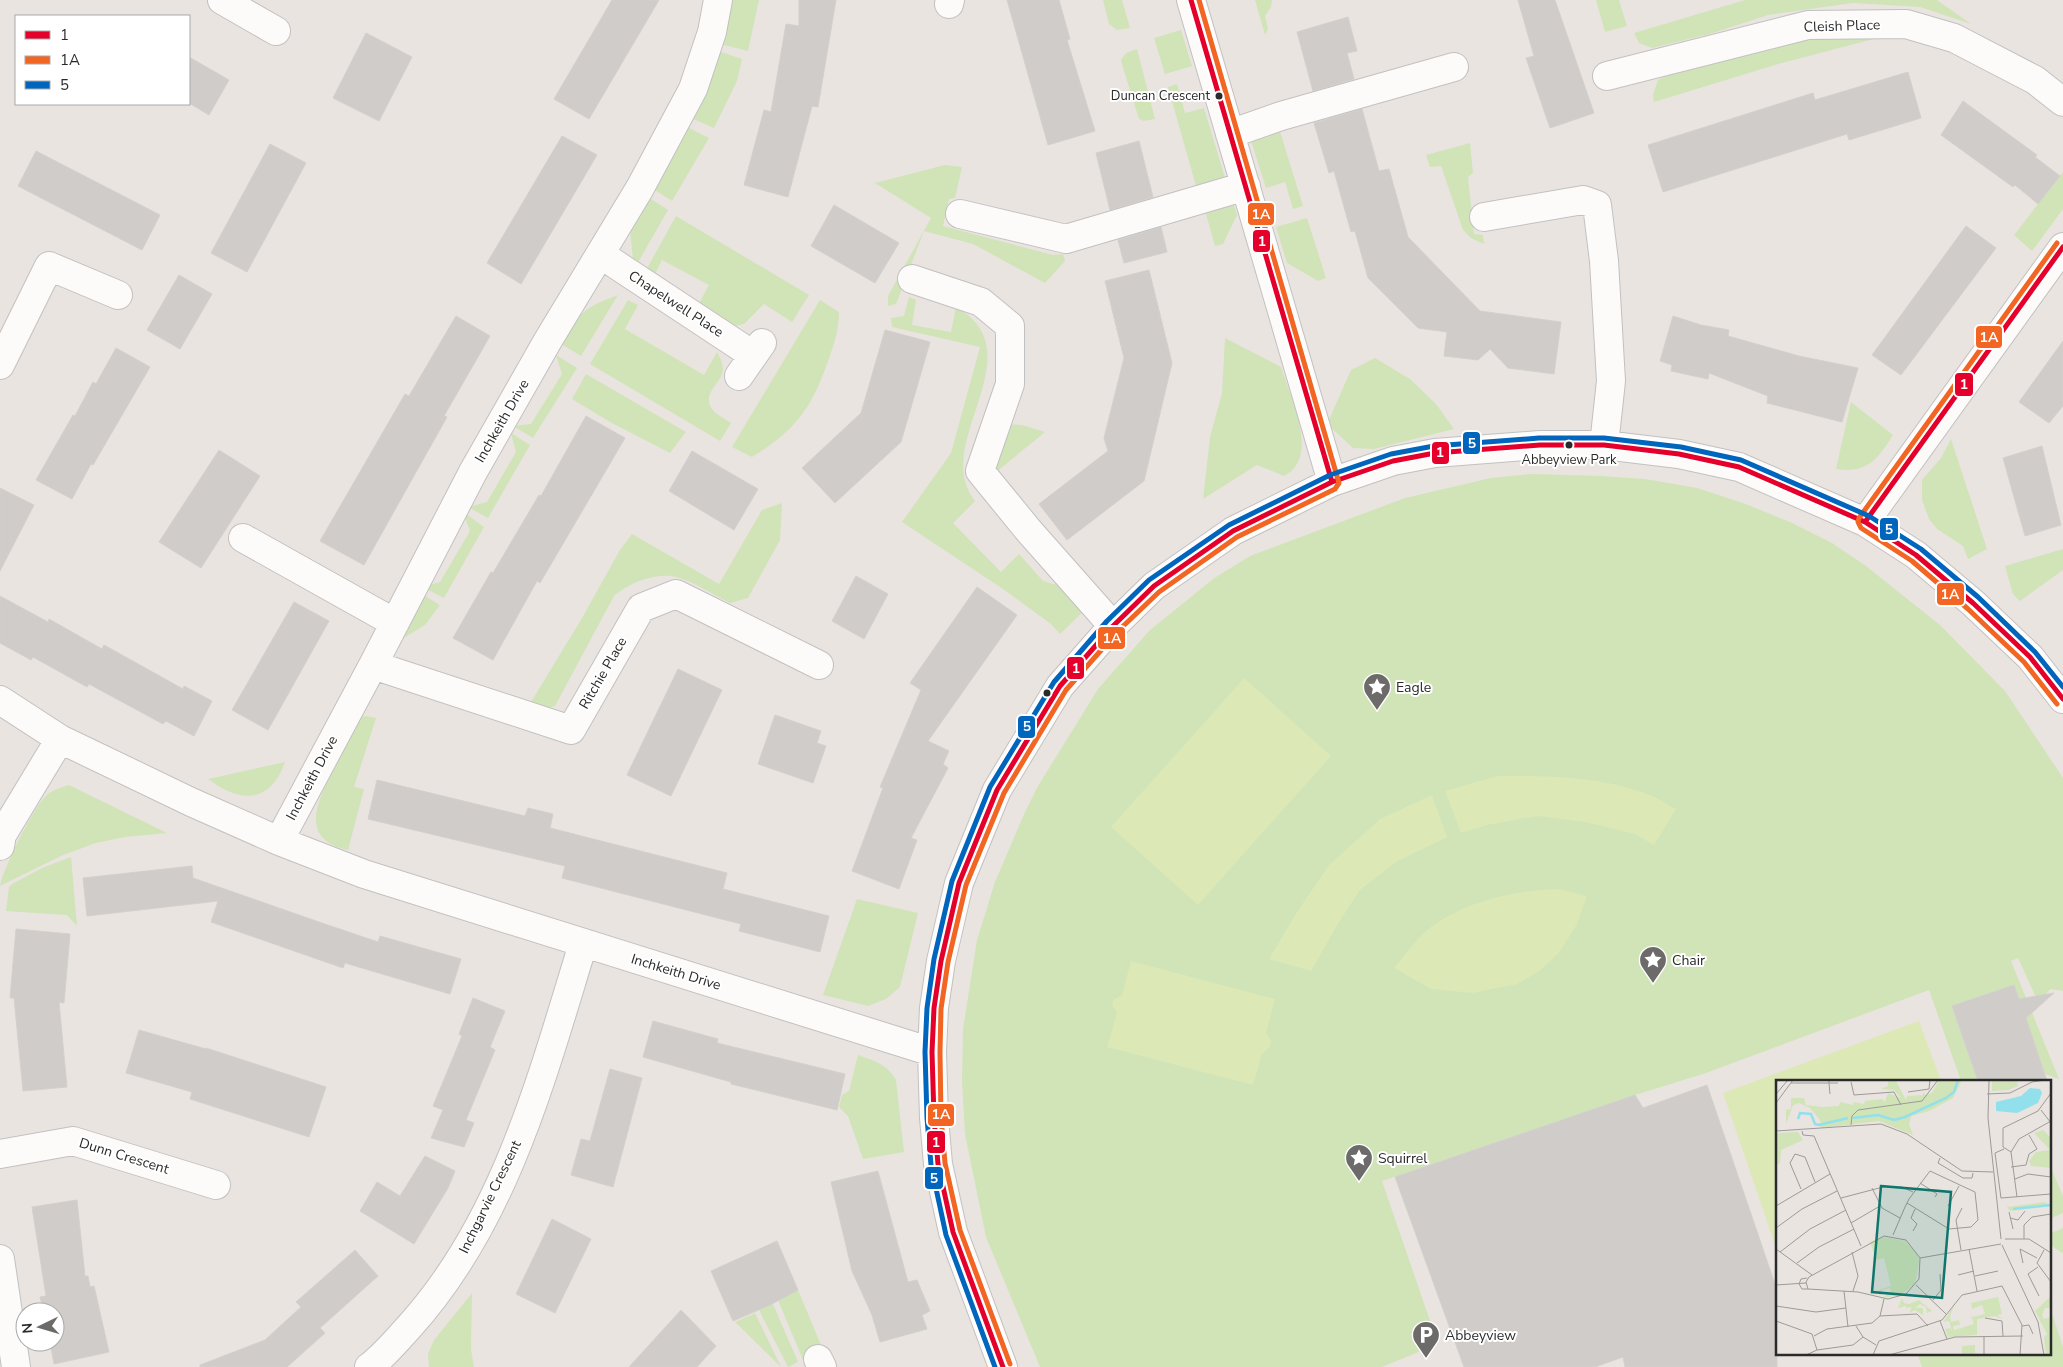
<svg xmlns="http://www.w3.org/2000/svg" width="2063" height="1367" font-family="'Nunito Sans',sans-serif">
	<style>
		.green { fill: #d0e4b8 }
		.pitch { fill: #dce8b6 }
		.building { fill: #cfccc9; stroke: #d4d0cc }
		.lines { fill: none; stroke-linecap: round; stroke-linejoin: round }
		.minor-casing { stroke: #c2c1c1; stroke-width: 30 }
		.minor { stroke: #fcfbfa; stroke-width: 28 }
		.bus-1-casing { stroke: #fff; stroke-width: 9 }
		.bus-2-casing { stroke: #fff; stroke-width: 9 }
		.bus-3-casing { stroke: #fff; stroke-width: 9 }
		.bus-1 { stroke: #e4002b; stroke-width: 5 }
		.bus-2 { stroke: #f26522; stroke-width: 5 }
		.bus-3 { stroke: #0065bd; stroke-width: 5 }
		.bus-dot { fill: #2a2a2a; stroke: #fff; stroke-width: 2 }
		.labels { text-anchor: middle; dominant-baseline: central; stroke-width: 4; stroke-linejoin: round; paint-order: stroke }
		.bus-label { font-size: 13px; fill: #2a2a2a; stroke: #fff; text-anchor: end }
		.street-label { font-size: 14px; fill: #2a2a2a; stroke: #fff }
		.poi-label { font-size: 14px; fill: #2a2a2a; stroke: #fff; text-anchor: start }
		.inset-river { fill: none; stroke: #92e0eb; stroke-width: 2.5 }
		.inset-road { fill: none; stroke: #9d9a97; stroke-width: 1 }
		.view { fill: #0f766e; fill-opacity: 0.15; stroke: #0f766e; stroke-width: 2.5 }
		.inset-edge { fill: none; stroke: #2a2a2a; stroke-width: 2.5 }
		.line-badge { stroke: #fff; stroke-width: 2 }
		.badge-label { font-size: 14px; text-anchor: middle; font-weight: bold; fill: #fff }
	</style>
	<rect width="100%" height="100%" fill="#e9e4e0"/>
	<path class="green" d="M732,0H759L748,51L720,44Z
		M1103,0H1122L1130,28L1117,30L1109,24Z
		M1255,0H1272L1271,7L1265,16L1268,29L1265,35Z
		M1596,0H1619L1627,26L1605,32Z
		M1745,0H1937L1971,24L1920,7L1853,3L1768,15L1713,33L1652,48L1639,43L1634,33Z
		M1181,30L1192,66L1165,74L1154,38Z
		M1808,36H1885L1782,63L1654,102L1653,95L1658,80L1669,74Z
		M1137,49L1155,119L1144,121L1139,119L1123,68L1121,60L1126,53Z
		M718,51L742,59L737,81L714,128L691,118Z
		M1177,84L1185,113L1204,108L1225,178L1196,186L1168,87Z
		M1278,125L1303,206L1293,209L1285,182L1266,188L1249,134Z
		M687,127L709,138L672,201L653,189Z
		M1470,143L1473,173L1468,177L1474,234L1483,235L1484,244L1471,238L1463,230L1441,166L1430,167L1426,155Z
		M945,165L962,167L955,198L949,199L943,226L1053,255L1063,254L1065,261L1045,283L973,244L924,231L896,304L888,306V296L931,218L875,183Z
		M2063,172V209L2032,251L2014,235Z
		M648,197L668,210L637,264L633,259L630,231Z
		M1232,199L1237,215L1223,244L1215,246L1204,207Z
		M676,216L809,295L792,322L764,304L744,324L731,327L697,307L709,285L662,260L651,282L645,272Z
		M1307,218L1326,278L1318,281L1287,263L1276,227Z
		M618,295L581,356L563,345C577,312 586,307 618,295Z
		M909,297L916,300L912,325L951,332L956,307C1038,353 929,444 975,501L953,523L1001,572L1019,554L1043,581L1064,587L1088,607L1060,634L1051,624L1003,589L902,522L951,453L980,347L892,327L891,318L904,316Z
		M628,300L638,305L625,329L704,375L717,352C720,358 725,366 722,374C718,385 702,395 712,409C716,415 726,419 731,423L720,441L590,364Z
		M820,300L839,312C839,329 834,345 828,361C812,408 795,431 752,457L732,447Z
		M1225,338L1281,367C1290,396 1321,458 1284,476L1257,465L1203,499L1210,437L1222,393Z
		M556,355L577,368L533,438L513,426L531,424L562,374Z
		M1375,358L1410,379L1436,404L1454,429L1374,449L1353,448L1327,424L1351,370Z
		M586,374L686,432L670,453L610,422L572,399Z
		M1851,402L1893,435C1878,459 1867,474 1836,469Z
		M1008,424L1022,425L1045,432L995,473V468Z
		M511,433L530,445L488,518L468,507L487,502L516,452Z
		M1951,439L1987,549L1968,559L1963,546L1937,529L1929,519L1922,500V480L1941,458Z
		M1531,474L1602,476L1645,479L1697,488L1743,503L1790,522L1832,543L1866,566L1940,625L2005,691L2063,778V991L2050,989L2039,1004L2018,958L2011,961L2059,1079L2045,1074L2026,1018L2031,1013L2025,998L2019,999L2014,985L1952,1006L1978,1081H1961L1929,990L1706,1073L1635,1095L1382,1181L1438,1344L1382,1367H1040L986,1237L965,1134L962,1080L963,1029L977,940L995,882L1025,812L1038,786L1098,689L1149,631L1213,579L1250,556L1405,498L1491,478Z
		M782,503L780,540L748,598L730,603C713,595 695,582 676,577C656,572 629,583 614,596L555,706L543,710L528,707L582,618L620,550L632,534L719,584L762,510Z
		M465,513L484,527L444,598L422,587L440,582L470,531L464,515Z
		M2063,549V570L2020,601L2013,594L2005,566Z
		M420,593L440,605L425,625L389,647Z
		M366,716L376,718L354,787L364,789L348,850C297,839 318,799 335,767C343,751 352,735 359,718Z
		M285,762C271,803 241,804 208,779Z
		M69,785L167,833L125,837L96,843L63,855L0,886C3,869 32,810 45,797C51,790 60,788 69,785Z
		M71,857L77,926L67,915L6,911L9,887L12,884L42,868Z
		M857,899L918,913L900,987L886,999L868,1006L823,995Z
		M858,1055C875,1061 887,1064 896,1080L904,1152L863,1159L848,1116L839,1107L842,1095L849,1091Z
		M2051,1168L2063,1196V1213L2049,1219V1169Z
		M2063,1228V1252L2062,1253L2049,1244V1234Z
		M798,1290L824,1352L803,1360L778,1300Z
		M472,1293L471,1349L474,1367H429L428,1354L434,1340Z
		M773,1304L798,1362L788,1367L759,1310Z
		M2049,1304L2063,1347V1367H1922L1918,1356L1926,1353H2049Z
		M755,1313L781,1367L735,1322Z"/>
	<path class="pitch" d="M1244,678L1331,756L1198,905L1111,827Z
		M1497,776C1546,776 1594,776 1642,792C1654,796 1665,803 1676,809L1654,845L1635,834L1585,822L1538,816L1487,825L1461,833L1445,791Z
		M1432,795L1447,837L1396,862L1360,890L1339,922L1311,971L1269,959L1297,912L1329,865L1380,819Z
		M1558,889L1587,896L1576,926L1558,954L1538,972L1517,984L1472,993L1431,989L1394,968C1404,956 1415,940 1427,930C1465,901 1511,891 1558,889Z
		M1131,961L1275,999L1266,1033L1271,1041L1270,1047L1262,1054L1253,1085L1107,1047L1117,1013L1112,1006L1113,1000L1122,995Z
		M1919,1021L1941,1081H1777V1250L1723,1093Z"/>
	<path class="building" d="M612,0H659L589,119L554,99Z
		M799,0H836L818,107L812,106L788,197L744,185L764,110L771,112L786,24L799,26Z
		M1007,0H1059L1070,39L1067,40L1095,131L1048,145Z
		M1518,0H1555L1594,113L1550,128L1526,58L1534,56Z
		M1348,17L1357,51L1347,53L1354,79L1313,91L1297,32Z
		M366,33L412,57L379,121L333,98Z
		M189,57L229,80L209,115L189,103Z
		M1908,72L1921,118L1849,140L1847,134L1663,192L1648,145L1813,93L1815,100Z
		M1963,101L2037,155L2035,157L2060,176L2038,204L2015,185L2013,187L1941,135Z
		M1362,109L1379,171L1389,169L1408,237L1480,311L1561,322L1554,374L1508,368L1490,349L1478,360L1444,356L1447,332L1418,328L1368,278L1355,231L1351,232L1334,171L1329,173L1314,123Z
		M562,136L597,155L521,284L487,263Z
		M1139,141L1153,197L1110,210L1096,153Z
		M270,144L306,163L247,272L211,253Z
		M36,151L160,215L142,250L18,186Z
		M834,205L899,243L875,283L811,246Z
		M1966,226L1996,248L1901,375L1872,355Z
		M1161,227L1167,252L1124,263L1118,240Z
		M1149,270L1172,363L1144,481L1067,540L1039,504L1108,451L1104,438L1124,358L1105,281Z
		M179,275L212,294L180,349L147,330Z
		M456,316L490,336L444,416L447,417L364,565L320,541L405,394L409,396Z
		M1673,316L1701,325L1729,330L1728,336L1799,356L1858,368L1842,422L1767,403L1768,396L1709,373L1708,379L1671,371L1672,365L1660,361Z
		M885,330L930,342L901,442L835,503L802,468L861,413Z
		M2063,341V406L2049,423L2019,402Z
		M116,348L150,367L93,465L91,464L72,499L36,480L73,415L75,416L93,382L96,384Z
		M586,416L625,438L540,583L537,581L493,660L453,638L491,572L493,573L539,495L541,496Z
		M2042,446L2061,525L2025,536L2003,458Z
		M219,450L260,476L201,568L159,542Z
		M692,451L758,489L734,530L669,491Z
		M0,488L34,505L0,571Z
		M856,576L888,594L864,639L832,621Z
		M977,587L1017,615L928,741L949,751L943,764L948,768L911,838L917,840L899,889L852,871L883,788L880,787L921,690L910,683Z
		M0,596L48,622L49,619L102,649L104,645L183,689L184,686L212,701L194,736L166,721L163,724L89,684L87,687L33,657L31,660L0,643Z
		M294,602L329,621L268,730L232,710Z
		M678,669L722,690L671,796L627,775Z
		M775,715L821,731L817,743L826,746L813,783L758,764Z
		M377,780L525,816L528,808L553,814L550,828L727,873L723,889L829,916L820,952L739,931L741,924L562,878L565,866L368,819Z
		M192,866L193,878L322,923L378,942L380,936L461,959L450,994L345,963L343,968L211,922L218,901L87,916L83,878Z
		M16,929L70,934L64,1003L59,1002L67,1087L23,1091L14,998H10Z
		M2014,985L2019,999L2054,993L2026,1018L2047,1081H1978L1952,1006Z
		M473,998L505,1011L490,1047L495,1050L466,1120L474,1123L464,1147L431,1138L443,1110L433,1106L462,1036L459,1034Z
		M653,1021L718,1039L717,1043L845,1074L837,1110L731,1084V1082L643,1057Z
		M139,1030L206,1049V1048L326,1087L309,1137L190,1099L192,1092L126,1073Z
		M610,1069L642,1078L613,1187L571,1175L581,1139L590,1141Z
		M1707,1085L1777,1290V1367H1625L1623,1357L1595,1367H1464L1395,1177L1635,1095L1643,1108Z
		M425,1156L455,1171L448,1188L414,1244L360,1211L377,1182L400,1196Z
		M878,1171L908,1282L917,1280L930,1311L922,1315L927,1329L880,1342L872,1315L852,1271L831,1182Z
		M77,1200L85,1276H88L90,1287L94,1286L109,1352L54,1364L50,1342H55V1312H44L40,1297L46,1296L32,1207Z
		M552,1219L591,1239L555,1313L516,1294Z
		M777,1241L798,1290L770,1305L733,1321L711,1271Z
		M355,1250L378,1276L320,1328L325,1333L287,1367H200V1365L265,1340L301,1307L296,1302Z
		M681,1310L716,1346L697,1367H629Z"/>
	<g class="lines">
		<defs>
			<path id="minor" d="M222,0L276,31
				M1191,0L1332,482
				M949,4L950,0
				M1607,76L1808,25L1906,24L1954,38L2035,80L2063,102
				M1230,134L1281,116L1454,67
				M960,214L1066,239L1246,186
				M1484,217L1583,200L1597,205L1604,261L1611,381L1604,445
				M600,254L753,355
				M912,279L981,302L1010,326V384L980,471L1029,531L1113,626
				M0,365L49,266L118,295
				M739,376L762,343
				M1865,522L2063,247
				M243,538L395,623
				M373,665L571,730L641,608L676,594L819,665
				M0,700L60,739L191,802L279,841L364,874L932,1052
				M279,841L373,665L473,472L547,342L640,188L693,89L712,32L718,0
				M0,846L2,835L60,739
				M0,1154L73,1141L216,1185
				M0,1259L16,1367
				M818,1359L822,1367
				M369,1367C384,1356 396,1341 409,1327C505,1221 542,1077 583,944
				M1003,1367L953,1232L938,1164L934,1118L932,1052L934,1008L941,961L959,883L997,790L1060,686L1113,626L1154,586L1233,531L1332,482L1393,461L1435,453L1540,445H1604L1679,454L1739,467L1865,522L1916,555L1973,603L2030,657L2063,699"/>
		</defs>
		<use href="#minor" class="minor-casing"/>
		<use href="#minor" class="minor"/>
		<defs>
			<path id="bus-1" d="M1191,0L1332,482
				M1865,522L2063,247
				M1003,1367L953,1232L938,1164L934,1118L932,1052L934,1008L941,961L959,883L997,790L1060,686L1113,626L1154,586L1233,531L1332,482L1393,461L1435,453L1540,445H1604L1679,454L1739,467L1865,522L1916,555L1973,603L2030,657L2063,699"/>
			<path id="bus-2" d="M2057,243L1859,518L1858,522L1861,528L1912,561L1968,609L2024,662L2057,704
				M1010,1364L960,1230L945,1163L941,1118L940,1052L941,1009L948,962L966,885L1004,793L1066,690L1118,631L1159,592L1237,537L1335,489L1339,483L1199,0"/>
			<path id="bus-3" d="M995,1367L946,1235L931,1165L927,1118L925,1052L927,1008L934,959L952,881L990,787L1054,682L1107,621L1149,580L1229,525L1330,475L1391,454L1434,446L1539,438H1604L1681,447L1741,460L1869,516L1921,549L1978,597L2035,652L2063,687"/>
		</defs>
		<use href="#bus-1" class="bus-1-casing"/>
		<use href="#bus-2" class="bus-2-casing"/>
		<use href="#bus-3" class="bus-3-casing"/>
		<use href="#bus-1" class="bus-1"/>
		<use href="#bus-2" class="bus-2"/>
		<use href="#bus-3" class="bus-3"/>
	</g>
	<defs>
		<symbol id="sight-pin" viewBox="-11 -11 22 30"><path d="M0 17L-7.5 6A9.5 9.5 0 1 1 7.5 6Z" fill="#6d6b6a" stroke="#fff"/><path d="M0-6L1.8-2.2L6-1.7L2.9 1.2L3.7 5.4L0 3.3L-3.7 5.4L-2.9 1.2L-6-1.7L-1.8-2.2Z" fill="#fff"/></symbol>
		<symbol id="parking-pin" viewBox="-11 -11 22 30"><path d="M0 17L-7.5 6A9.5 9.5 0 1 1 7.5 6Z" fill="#6d6b6a" stroke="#fff"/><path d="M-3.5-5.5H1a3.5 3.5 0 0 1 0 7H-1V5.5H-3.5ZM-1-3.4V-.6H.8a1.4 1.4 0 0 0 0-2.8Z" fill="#fff"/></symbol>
	</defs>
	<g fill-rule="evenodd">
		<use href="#sight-pin" x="1361" y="671" width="32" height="43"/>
		<use href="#sight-pin" x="1637" y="944" width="32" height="43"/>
		<use href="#sight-pin" x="1343" y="1142" width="32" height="43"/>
		<use href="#parking-pin" x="1410" y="1319" width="32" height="43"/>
	</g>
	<g class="bus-dot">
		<circle cx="1219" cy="96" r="4.5"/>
		<circle cx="1569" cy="445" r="4.5"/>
		<circle cx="1047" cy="693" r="4.5"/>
	</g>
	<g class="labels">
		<g class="bus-label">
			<text x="1210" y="96">Duncan Crescent</text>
			<text x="1569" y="460" text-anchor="middle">Abbeyview Park</text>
		</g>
		<g class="street-label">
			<text transform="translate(1842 26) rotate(-2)">Cleish Place</text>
			<text transform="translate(676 304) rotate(33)">Chapelwell Place</text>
			<text transform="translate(502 421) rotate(-60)">Inchkeith Drive</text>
			<text transform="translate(603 673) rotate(-60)">Ritchie Place</text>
			<text transform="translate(312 778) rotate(-62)">Inchkeith Drive</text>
			<text transform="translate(676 972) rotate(17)">Inchkeith Drive</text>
			<text transform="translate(124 1156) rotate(17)">Dunn Crescent</text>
			<text transform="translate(490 1197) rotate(-64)">Inchgarvie Crescent</text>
		</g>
		<g class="poi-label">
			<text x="1396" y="687">Eagle</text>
			<text x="1672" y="960">Chair</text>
			<text x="1378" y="1158">Squirrel</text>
			<text x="1445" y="1335">Abbeyview</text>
		</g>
	</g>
	<g transform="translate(1776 1080)">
		<rect width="275" height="275" fill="#e9e4e0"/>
		<path d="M112,0L120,1L130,20L131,16L147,15V11L149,15L156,13L163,0H186L177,18L153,31L135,36L133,44L137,55L103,41L45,48L44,40L34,28L23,23L17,25L10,44V30L15,29V18H28L30,25L46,27L63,26L64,22L77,25L78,22L88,24L89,21L106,19L109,22L112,13L125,18L118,10L105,9L112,6ZM216,0H241L242,6L232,10L216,11ZM267,50L275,58V88L255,86L253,81L260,72L274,70L258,53ZM0,53L22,52L27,60L5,70L4,83L0,85ZM269,122L275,126L234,131L231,127ZM107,157L129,161L141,174L143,182L139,204L126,214L113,217H108L115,211L114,208L106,210L104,216L102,212L103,210L115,206L108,178L100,180L94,162ZM275,216V228H269L266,235L268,239L275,237V275H270L268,257L271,254L259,231ZM222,217L226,234L221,235L227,239L219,236L201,239V255L172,257L169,249L174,248L176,251L173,241L167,242L179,224L174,236L175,242L183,240L184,245L177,246L178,250L198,244L196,238H192L209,234L206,225L196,229L195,223ZM126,218L128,223L133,224L143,220L156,231L151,233L150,227L144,224L139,228H147V235L139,230L133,233L136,227L131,228V231L130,226L122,228ZM199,265V273L207,275H186V266Z" fill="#d0e4b8"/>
		<path d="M254,8L264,9L266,13L262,23L241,33L220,31V22L245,16Z" fill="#92e0eb"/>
		<path class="inset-river" d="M77,38L102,35L118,40L129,37L170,18L178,12L182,0M22,39L24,33L35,34L39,44L43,45L72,38M237,129L275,125"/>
		<path class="inset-road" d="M213,0L212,38L225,159M75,2L78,15L118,12L125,25M15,3H53V0M132,12L153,9L154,0M0,14L12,0M54,14L53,3H62M211,14L234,13L256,2L269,0M0,23L17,0M265,30L275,43M75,45L76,36L82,30L146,21L162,0M0,51L105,44L131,54L186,91L217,92M26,51L27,55L38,56L85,166M228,69L219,73L225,118L275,114M235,72L227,67V48L262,31L275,13M164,78L162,83L187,98H196L197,93M235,87L250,85L253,74L261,69L253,55M239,99L252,94L275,97M144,103L161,114L159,117M96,108L106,128L124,138M25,109L14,83L19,74L29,77L39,102M241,117L235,72L243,59L275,41M65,118L107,107H126L137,112M0,126L54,94M172,126L183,106M233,132L237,149M234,138L242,140L249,131M75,143L104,126M0,148L26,129L61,111M137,151L141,144L135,138L139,129M117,155L129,127L133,119L154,91L199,112L202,140L195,147L173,149L131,123M108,156L130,160L144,178L143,199L130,214L112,219L82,212L32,209L30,202L33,197ZM229,159H253L275,173M248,159V145L256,137L275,134M226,165L262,242L268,275M0,169L36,195M193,169L201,211M185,170L180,140L186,128M268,170L261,183L275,202M4,172L34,149L70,130M76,172L82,196L77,211M144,178L225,164M21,183L43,167L78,149M247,183L244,169L261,178M262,187L252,194L263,216M182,195L198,191M199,196L222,191M31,198L25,199L23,204L26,209H32M0,205L30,203M140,205L170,234M68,211L72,247M157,220L165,210L164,194M0,226L40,232L70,228M104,236L141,234L152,246M209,238L226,241L227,256M0,241L36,254L41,270M164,241L171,259M80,246L87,257L100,265M246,246L253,245L257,254M38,256L51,249L96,243L104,236L108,219M208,256V275M30,275L41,270L77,265L87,257M97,275L103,261L166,240L186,215L226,206L246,245L244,275M113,275L179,257L247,256"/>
		<path class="view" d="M105,106L175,112L166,218L96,212Z"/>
		<rect width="275" height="275" class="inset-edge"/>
	</g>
	<g class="line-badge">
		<rect x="1247" y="202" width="28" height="24" rx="5" fill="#f26522"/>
		<rect x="1252" y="229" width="19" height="24" rx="5" fill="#e4002b"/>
		<rect x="1975" y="325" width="28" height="24" rx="5" fill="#f26522"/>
		<rect x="1954" y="372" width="20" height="25" rx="5" fill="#e4002b"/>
		<rect x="1462" y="431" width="19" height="24" rx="5" fill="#0065bd"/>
		<rect x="1431" y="441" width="19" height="24" rx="5" fill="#e4002b"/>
		<rect x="1879" y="517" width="20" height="24" rx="5" fill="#0065bd"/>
		<rect x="1936" y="582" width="29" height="24" rx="5" fill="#f26522"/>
		<rect x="1097" y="626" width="29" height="24" rx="5" fill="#f26522"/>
		<rect x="1066" y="656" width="19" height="24" rx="5" fill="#e4002b"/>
		<rect x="1017" y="715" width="19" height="24" rx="5" fill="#0065bd"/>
		<rect x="927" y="1103" width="28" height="24" rx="5" fill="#f26522"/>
		<rect x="926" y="1130" width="20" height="24" rx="5" fill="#e4002b"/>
		<rect x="924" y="1166" width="20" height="24" rx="5" fill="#0065bd"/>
	</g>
	<g class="badge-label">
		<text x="1261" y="219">1A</text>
		<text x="1262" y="246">1</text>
		<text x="1989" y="342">1A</text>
		<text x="1964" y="389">1</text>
		<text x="1472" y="448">5</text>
		<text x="1440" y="457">1</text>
		<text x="1889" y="534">5</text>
		<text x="1950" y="599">1A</text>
		<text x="1112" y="643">1A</text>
		<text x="1076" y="673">1</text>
		<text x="1027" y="731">5</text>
		<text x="941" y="1119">1A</text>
		<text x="936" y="1147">1</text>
		<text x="934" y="1183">5</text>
	</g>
	<rect x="15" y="15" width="175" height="90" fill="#ffffff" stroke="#aaaaaa"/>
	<rect x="25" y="31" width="25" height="8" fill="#e4002b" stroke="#aaaaaa"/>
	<text x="60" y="40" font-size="15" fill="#2a2a2a">1</text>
	<rect x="25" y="56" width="25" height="8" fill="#f26522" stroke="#aaaaaa"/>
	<text x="60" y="65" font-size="15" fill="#2a2a2a">1A</text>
	<rect x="25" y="81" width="25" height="8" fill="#0065bd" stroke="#aaaaaa"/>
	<text x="60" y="90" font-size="15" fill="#2a2a2a">5</text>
	<g transform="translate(40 1327) rotate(265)"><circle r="24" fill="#ffffff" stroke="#aaaaaa"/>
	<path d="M0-4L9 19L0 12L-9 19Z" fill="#6d6b6a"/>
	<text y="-8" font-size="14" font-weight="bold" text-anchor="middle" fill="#2a2a2a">N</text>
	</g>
</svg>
